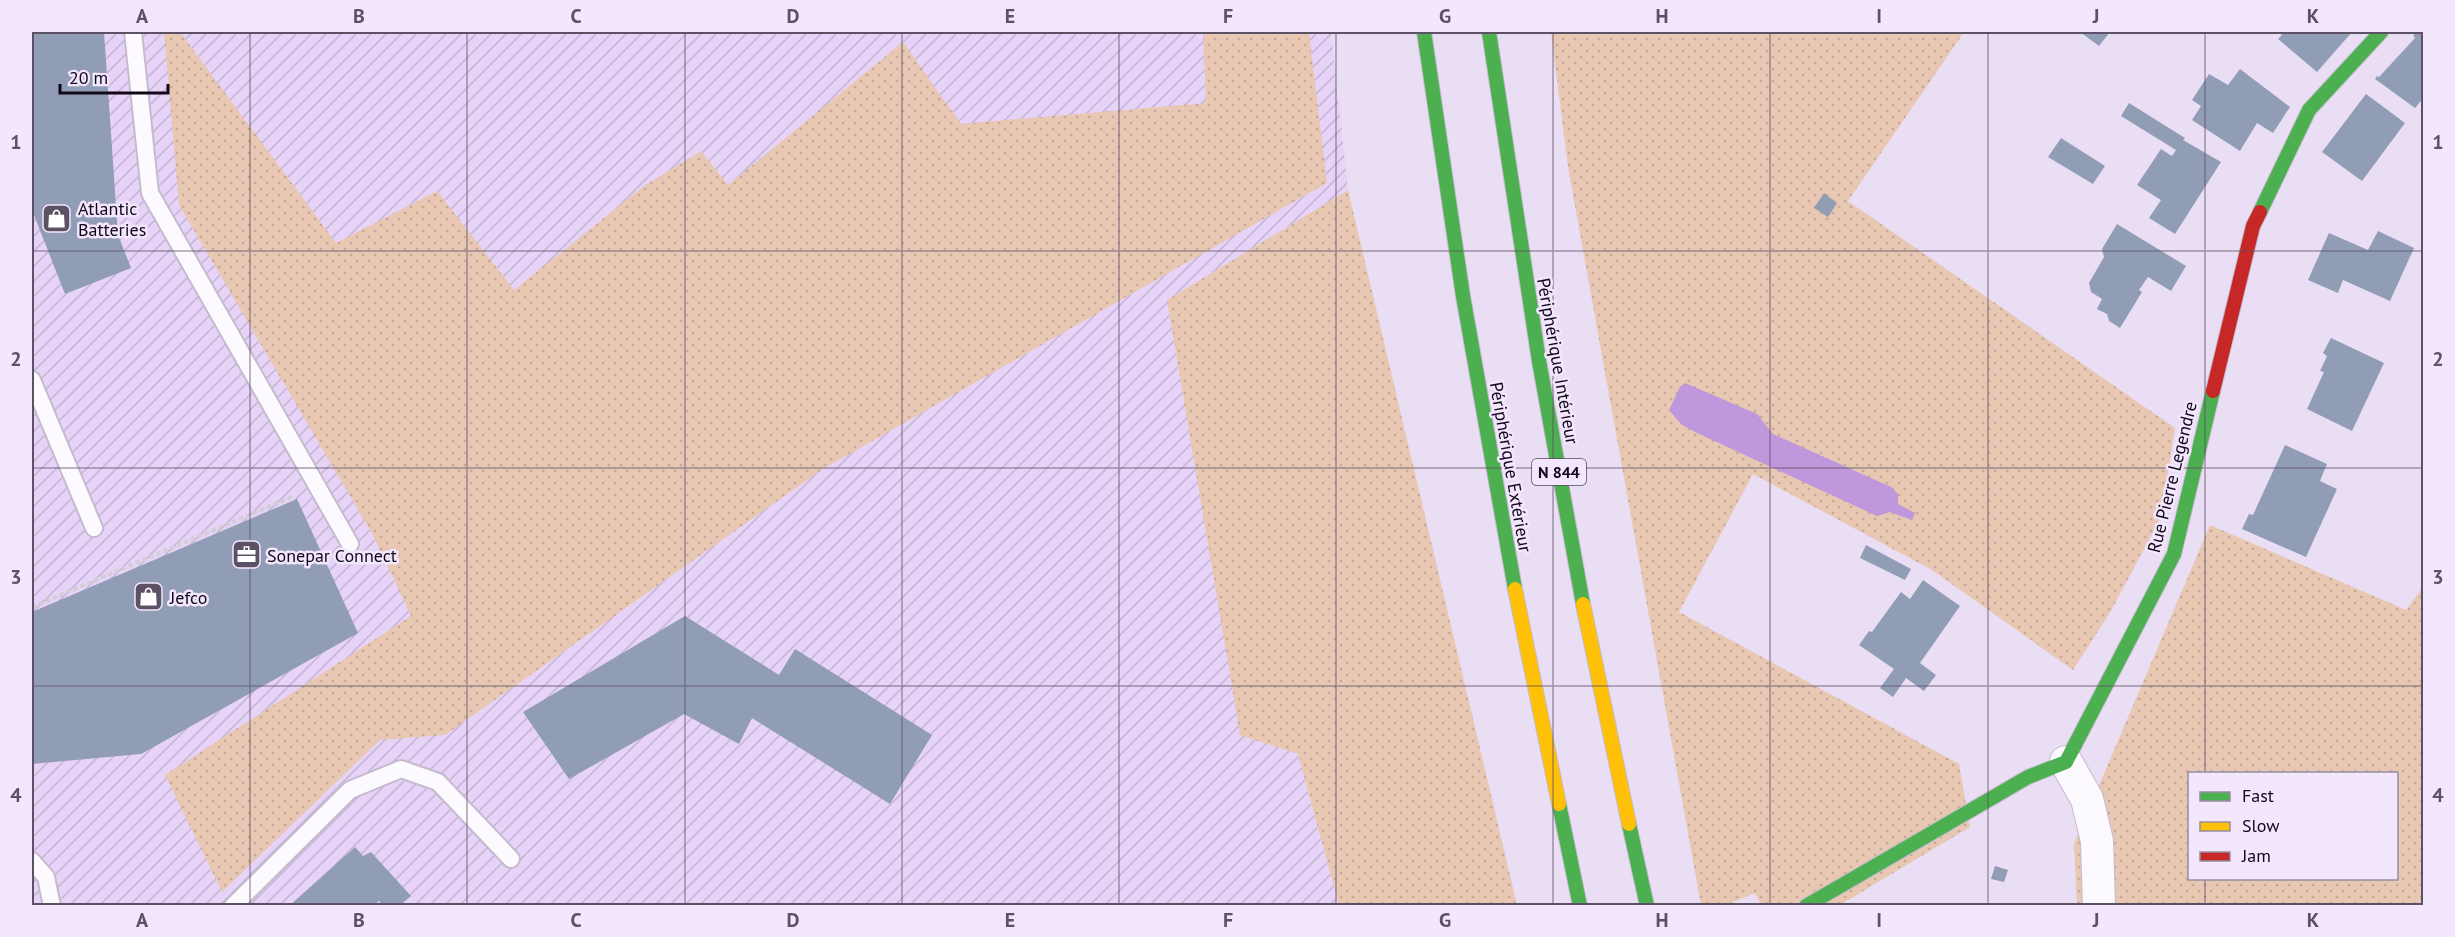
<svg xmlns="http://www.w3.org/2000/svg" width="2455" height="937" font-family="'PT Sans',sans-serif">
	<style>
		.industrial { fill: url(#industrial-furrows) }
		.grass { fill: url(#grass-dots); fill-rule: evenodd }
		.water { fill: #be97dc }
		.building { fill: #909db5 }
		.lines { fill: none; stroke-linecap: round; stroke-linejoin: round }
		.lane-casing { stroke: #c5bbce; stroke-width: 20 }
		.street-casing { stroke: #c5bbce; stroke-width: 34 }
		.fast-casing { stroke: #c5bbce; stroke-width: 16 }
		.slow-casing { stroke: #c5bbce; stroke-width: 16 }
		.jam-casing { stroke: #c5bbce; stroke-width: 16 }
		.path { stroke: #d1ced5; stroke-width: 4; stroke-dasharray: 4.5 3; stroke-linecap: butt }
		.lane { stroke: #fcfafe; stroke-width: 16 }
		.street { stroke: #fcfafe; stroke-width: 32 }
		.fast { stroke: #4caf50; stroke-width: 14 }
		.slow { stroke: #ffc107; stroke-width: 14 }
		.jam { stroke: #c62828; stroke-width: 14 }
		.grid { fill: none; stroke: #5d5265; stroke-width: 1.5; stroke-opacity: 0.55 }
		.labels { text-anchor: middle; dominant-baseline: central; stroke-width: 5; stroke-linejoin: round; paint-order: stroke }
		.shield { fill: #f2e7fc; stroke: #544a5c; stroke-width: 1.5 }
		.shield-label { font-size: 16px; font-weight: bold; fill: #110718 }
		.poi-label { font-size: 18px; fill: #110718; stroke: #f2e7fc; text-anchor: start }
		.street-label { font-size: 18px; fill: #110718; stroke: #f2e7fc }
		.neatline { fill: none; stroke: #5d5265; stroke-width: 2 }
		.grid-label { font-size: 20px; text-anchor: middle; font-weight: bold; fill: #5d5265 }
	</style>
	<defs>
		<pattern id="industrial-furrows" width="10" height="10" patternUnits="userSpaceOnUse" patternTransform="scale(1.5)"><rect width="10" height="10" fill="#e6d3f7"/><path d="M-1 1l2-2M0 10L10 0M9 11l2-2" fill="none" stroke="#c4b4d3"/></pattern>
		<pattern id="grass-dots" width="8" height="8" patternUnits="userSpaceOnUse" patternTransform="scale(1.5)"><rect width="8" height="8" fill="#e8c7b3"/><path d="M2 2h.1M6 6h.1" fill="none" stroke="#c6a999" stroke-width="1.8" stroke-linecap="round"/></pattern>
	</defs>
	<rect width="100%" height="100%" fill="#eadef5"/>
	<path class="industrial" d="M32,32H1331L1348,190L1167,300L1298,754L1339,905H32Z"/>
	<path class="grass" d="M164,32H180L336,243L437,191L514,290L644,186L701,151L728,185L903,42L961,124L1206,103L1203,32H1309L1327,183L823,469L445,735L380,740L222,892L165,775L411,616L374,537L179,205Z
		M1551,32H1964L1848,201L2175,428L2161,517L2111,611L2073,670L1932,570L1753,474L1679,612L1959,764L1970,827L1840,905H1761L1755,893L1726,905H1701L1568,167Z
		M1348,190L1517,905H1339L1298,754L1240,735L1167,300Z
		M2210,525L2406,610L2423,587V905H2077L2074,844ZM2190,774H2396V878H2190Z"/>
	<path class="water" d="M1685,383L1757,414L1773,434L1891,487L1898,494V504L1915,513L1912,520L1890,512L1877,516L1695,432L1681,424L1669,410L1680,387Z"/>
	<path class="building" d="M32,32H104L118,235L131,268L65,294L32,210Z
		M2080,32H2110L2099,46Z
		M2277,32H2352L2317,72L2278,39L2282,35Z
		M2417,32H2424V97L2415,108L2375,79L2377,76L2379,77L2415,38L2413,35Z
		M2240,69L2290,107L2273,133L2257,123L2240,151L2192,120L2201,106L2192,100L2209,74L2228,85Z
		M2366,94L2405,123L2362,181L2322,152Z
		M2129,103L2185,138L2183,140L2221,162L2175,234L2149,218L2161,200L2137,185L2161,149L2172,156L2176,150L2121,116Z
		M2061,138L2105,166L2093,184L2048,157Z
		M1824,193L1837,203L1828,217L1814,208Z
		M2117,224L2186,266L2171,291L2148,277L2139,290L2142,292L2120,328L2109,321L2107,314L2097,309L2102,299L2091,292L2089,283L2104,257L2102,249Z
		M2378,231L2414,248L2390,301L2343,280L2338,293L2308,280L2329,233L2368,250Z
		M2331,338L2384,363L2352,431L2307,409L2324,372L2320,371L2327,356L2323,353Z
		M2285,445L2327,464L2320,481L2337,489L2306,557L2242,529L2249,514L2253,515Z
		M297,499L358,633L141,754L32,764V612Z
		M1866,545L1911,569L1905,580L1860,558Z
		M1923,580L1960,606L1920,663L1936,675L1924,691L1906,678L1893,697L1880,688L1894,669L1859,645L1869,631L1872,632L1901,592L1910,599Z
		M685,616L779,675L795,649L932,735L890,804L752,718L739,744L684,714L569,779L523,712Z
		M355,847L363,856L371,852L411,896L399,906H383L379,901L373,906H289Z
		M1995,866L2008,870L2004,882L1991,879Z"/>
	<g class="lines">
		<defs>
			<path id="lane" d="M133,32L150,193L350,544
				M32,380L94,528
				M32,861L46,877L52,906
				M233,906L350,790L401,769L438,782L511,859"/>
			<path id="street" d="M2066,762L2087,799L2097,841L2099,906"/>
			<path id="fast" d="M1424,32L1463,296L1515,589
				M1489,32L1539,361L1583,604
				M2260,212L2309,110L2381,32
				M1559,804L1580,906
				M1629,824L1647,906
				M1806,906L2028,777L2066,762L2174,554L2213,391"/>
			<path id="slow" d="M1515,589L1559,804
				M1583,604L1629,824"/>
			<path id="jam" d="M2213,391L2253,226L2260,212"/>
		</defs>
		<use href="#lane" class="lane-casing"/>
		<use href="#street" class="street-casing"/>
		<use href="#fast" class="fast-casing"/>
		<use href="#slow" class="slow-casing"/>
		<use href="#jam" class="jam-casing"/>
		<path class="path" d="M32,607L294,496"/>
		<use href="#lane" class="lane"/>
		<use href="#street" class="street"/>
		<use href="#fast" class="fast"/>
		<use href="#slow" class="slow"/>
		<use href="#jam" class="jam"/>
	</g>
	<path class="grid" d="M250,32V906M467,32V906M685,32V906M902,32V906M1119,32V906M1336,32V906M1553,32V906M1770,32V906M1988,32V906M2205,32V774M32,251H2424M32,468H2424M32,686H2424M2205,878V906"/>
	<defs>
		<symbol id="shop-square" viewBox="-11 -11 22 22"><rect x="-9" y="-9" width="18" height="18" rx="4" fill="#5d5265" stroke="#f2e7fc"/><path d="M-5-2.5h2.3a2.7 3.5 0 0 1 5.4 0H5L5.5 6h-11ZM-1.5-2.5h3a1.5 2.3 0 0 0-3 0Z" fill="#fff"/></symbol>
		<symbol id="office-square" viewBox="-11 -11 22 22"><rect x="-9" y="-9" width="18" height="18" rx="4" fill="#5d5265" stroke="#f2e7fc"/><path d="M-6-3h4V-5.5h4V-3h4V5H-6ZM-1-4.5V-3h2v-1.5ZM-6 0V1H6V0Z" fill="#fff"/></symbol>
	</defs>
	<g fill-rule="evenodd">
		<use href="#shop-square" x="40" y="202" width="33" height="33"/>
		<use href="#office-square" x="230" y="538" width="33" height="33"/>
		<use href="#shop-square" x="132" y="580" width="33" height="33"/>
	</g>
	<g class="labels">
		<rect class="shield" x="1532" y="459" width="54" height="26" rx="4.5"/>
		<g class="shield-label">
			<text x="1559" y="472">N 844</text>
		</g>
		<g class="poi-label">
			<text x="78" y="208">Atlantic<tspan x="78" dy="21">Batteries</tspan></text>
			<text x="267" y="555">Sonepar Connect</text>
			<text x="170" y="597">Jefco</text>
		</g>
		<g class="street-label">
			<text transform="translate(1558 361) rotate(80)">Périphérique Intérieur</text>
			<text transform="translate(1511 467) rotate(80)">Périphérique Extérieur</text>
			<text transform="translate(2172 477) rotate(-76)">Rue Pierre Legendre</text>
		</g>
	</g>
	<rect width="2455" height="937" fill="none" stroke="#f2e7fc" stroke-width="66"/>
	<rect x="2188" y="772" width="210" height="108" fill="#f2e7fc" stroke="#988da1" stroke-width="1.5"/>
	<rect x="2200" y="792" width="30" height="9" fill="#4caf50" stroke="#988da1" stroke-width="1.5"/>
	<text x="2242" y="802" font-size="18" fill="#110718">Fast</text>
	<rect x="2200" y="822" width="30" height="9" fill="#ffc107" stroke="#988da1" stroke-width="1.5"/>
	<text x="2242" y="832" font-size="18" fill="#110718">Slow</text>
	<rect x="2200" y="852" width="30" height="9" fill="#c62828" stroke="#988da1" stroke-width="1.5"/>
	<text x="2242" y="862" font-size="18" fill="#110718">Jam</text>
	<path d="M60 84v9h108v-9" fill="none" stroke="#110718" stroke-width="3"/>
	<text x="69" y="84" font-size="18" fill="#110718" stroke="#f2e7fc" stroke-width="4.5" paint-order="stroke">20 m</text>
	<rect x="33" y="33" width="2389" height="871" class="neatline"/>
	<g class="grid-label">
		<text x="142" y="23">A</text>
		<text x="359" y="23">B</text>
		<text x="576" y="23">C</text>
		<text x="793" y="23">D</text>
		<text x="1010" y="23">E</text>
		<text x="1228" y="23">F</text>
		<text x="1445" y="23">G</text>
		<text x="1662" y="23">H</text>
		<text x="1879" y="23">I</text>
		<text x="2096" y="23">J</text>
		<text x="2313" y="23">K</text>
		<text x="16" y="149">1</text>
		<text x="2438" y="149">1</text>
		<text x="16" y="366">2</text>
		<text x="2438" y="366">2</text>
		<text x="16" y="584">3</text>
		<text x="2438" y="584">3</text>
		<text x="16" y="802">4</text>
		<text x="2438" y="802">4</text>
		<text x="142" y="927">A</text>
		<text x="359" y="927">B</text>
		<text x="576" y="927">C</text>
		<text x="793" y="927">D</text>
		<text x="1010" y="927">E</text>
		<text x="1228" y="927">F</text>
		<text x="1445" y="927">G</text>
		<text x="1662" y="927">H</text>
		<text x="1879" y="927">I</text>
		<text x="2096" y="927">J</text>
		<text x="2313" y="927">K</text>
	</g>
</svg>
